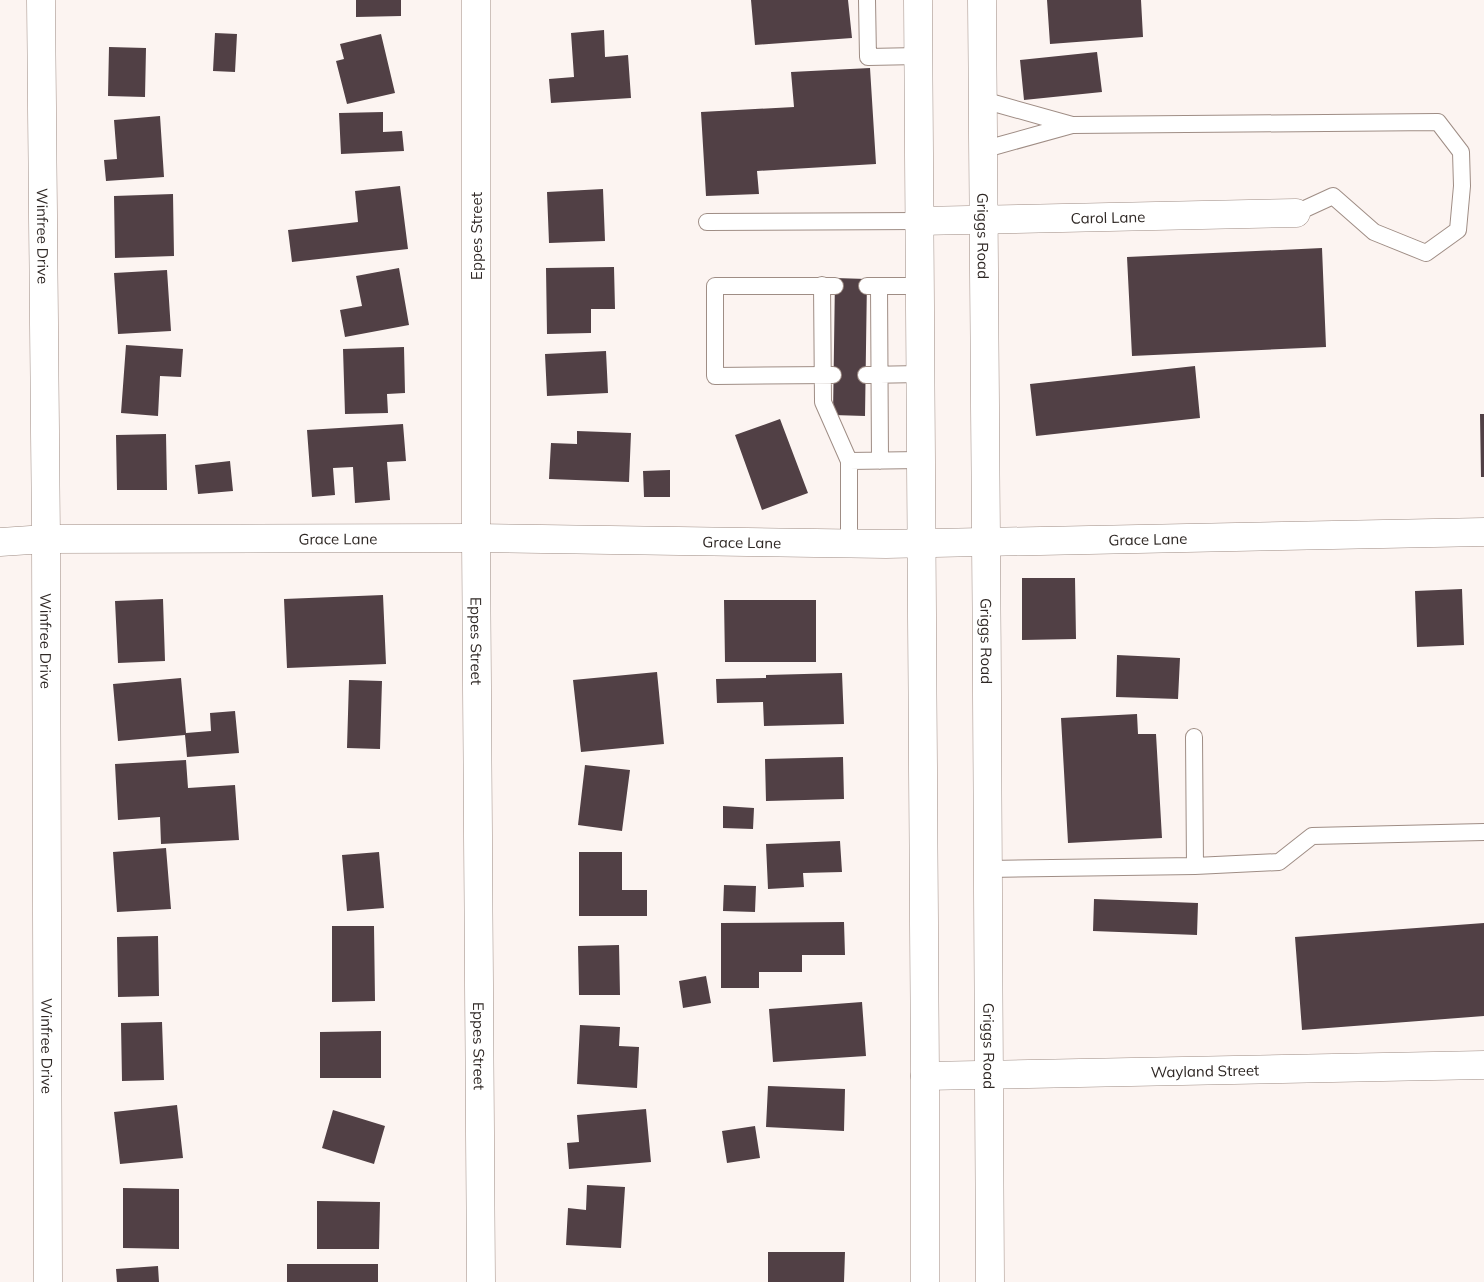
<svg xmlns="http://www.w3.org/2000/svg" width="1484" height="1282" font-family="Mulish,sans-serif">
	<style>
		.building { fill: #514045 }
		.lines { fill: none; stroke-linecap: round; stroke-linejoin: round }
		.service-casing { stroke: #9f8d85; stroke-width: 18 }
		.minor-casing { stroke: #9f8d85; stroke-width: 29 }
		.secondary-casing { stroke: #9f8d85; stroke-width: 29 }
		.service { stroke: #fff; stroke-width: 16 }
		.minor { stroke: #fff; stroke-width: 28 }
		.secondary { stroke: #fff; stroke-width: 28 }
		.labels { text-anchor: middle; dominant-baseline: central; stroke-width: 5; stroke-linejoin: round; paint-order: stroke }
		.street-label { font-size: 15px; fill: #2e2724; stroke: #fff }
	</style>
	<rect width="100%" height="100%" fill="#fcf4f1"/>
	<path class="building" d="M356,0H401V16L356,17Z
		M751,0H848L852,38L755,45Z
		M1047,0H1141L1143,37L1050,44Z
		M604,30L605,57L628,55L631,98L551,103L549,79L574,77L571,33Z
		M215,33L237,34L235,72L213,71Z
		M381,34L395,93L347,104L336,61L344,59L340,44Z
		M109,47L146,48L145,97L108,96Z
		M1097,52L1102,92L1024,100L1020,60Z
		M870,68L876,164L757,171L759,194L706,196L701,112L794,107L791,72Z
		M383,112V132L402,131L404,151L341,154L339,113Z
		M160,116L164,177L106,181L104,160L117,159L114,120Z
		M400,186L408,249L292,262L288,230L358,222L355,191Z
		M603,189L605,241L549,243L547,192Z
		M173,194L174,256L115,258L114,196Z
		M1322,248L1326,347L1132,356L1127,257Z
		M614,267L615,309H591V333L547,334L546,268Z
		M399,268L409,325L345,337L340,310L362,306L356,276Z
		M167,270L171,331L118,334L114,273Z
		M835,278L867,279L865,416L833,415Z
		M126,345L183,349L181,377L160,376L158,416L121,413Z
		M404,347L405,393L387,394L388,413L345,414L343,349Z
		M606,351L608,393L547,396L545,354Z
		M1195,366L1200,418L1036,436L1030,384Z
		M1480,414H1484V477H1481Z
		M780,419L808,493L762,510L735,435Z
		M403,424L406,461L387,462L390,500L355,503L353,467L333,468L335,495L312,497L307,430Z
		M577,431L631,433L629,482L549,479L551,443L577,444Z
		M166,434L167,490H117L116,435Z
		M230,461L233,491L198,494L195,465Z
		M670,470V497H644L643,471Z
		M1022,578H1075L1076,639L1022,640Z
		M1462,589L1464,645L1417,647L1415,591Z
		M383,595L386,664L287,668L284,599Z
		M163,599L165,661L118,663L115,601Z
		M724,600H816V662H725Z
		M1117,655L1180,658L1178,699L1116,697Z
		M657,672L664,744L581,752L573,680Z
		M842,673L844,724L764,726L763,702L717,703L716,679L766,678V675Z
		M181,678L186,733L211,731L210,713L235,711L239,753L187,757L185,735L118,741L113,684Z
		M349,680L382,681L380,749L347,748Z
		M1137,714L1138,734H1156L1162,838L1068,843L1061,718Z
		M843,757L844,799L766,801L765,759Z
		M186,760L188,788L235,785L239,840L161,844L160,817L118,820L115,764Z
		M585,765L630,770L622,831L578,825Z
		M723,806L754,808L753,829L723,828Z
		M840,841L842,872L803,873L804,887L768,889L766,844Z
		M166,848L171,909L117,912L113,852Z
		M379,852L384,908L347,911L342,855Z
		M579,852H622V890H647V916H579Z
		M724,885L756,886L755,912L723,911Z
		M1094,899L1198,903L1197,935L1093,931Z
		M844,922L845,955H802V972H759V988H721V923Z
		M1484,923V1016L1302,1030L1295,937Z
		M332,926H374L375,1001L332,1002Z
		M158,936L159,996L118,997L117,937Z
		M619,945L620,995H579L578,946Z
		M706,976L711,1003L683,1008L679,981Z
		M862,1002L866,1056L773,1062L769,1009Z
		M162,1022L164,1080L122,1081L121,1023Z
		M580,1025L620,1027L619,1046L639,1047L637,1088L577,1084Z
		M381,1031V1078H320V1032Z
		M768,1086L845,1089L844,1131L766,1127Z
		M177,1105L183,1158L120,1164L114,1112Z
		M646,1109L651,1162L569,1169L567,1143L579,1142L577,1115Z
		M333,1110L385,1126L374,1164L322,1148Z
		M755,1126L760,1158L727,1163L722,1131Z
		M587,1185L625,1187L621,1248L566,1245L568,1208L586,1210Z
		M123,1188L179,1189V1249L123,1248Z
		M317,1201L380,1202L379,1249H317Z
		M768,1252H845L844,1282H768Z
		M287,1264H378V1282H287Z
		M158,1266L159,1282H117L116,1269Z"/>
	<g class="lines">
		<defs>
			<path id="service" d="M867,0L868,57L918,56
				M983,100L1072,125
				M982,150L1072,125L1438,122L1461,152L1462,186L1458,230L1426,253L1374,232L1333,196L1296,213
				M707,222L919,221
				M822,285L823,402L849,461V544
				M867,286H919
				M879,286L880,461
				M833,375L715,376V286H835
				M866,375L920,374
				M849,461L920,460
				M1194,737L1195,866L1279,862L1312,836L1484,832
				M988,869L1195,866"/>
			<g id="minor">
				<path id="s1" d="M41,0L46,539L48,1282"/>
				<path id="s2" d="M476,0V538L481,1282"/>
				<path id="s3" d="M919,221L1296,213"/>
				<path id="s4" d="M0,542L46,539L476,538L886,544L1484,532"/>
				<path id="s5" d="M925,1076L1484,1065"/>
			</g>
			<g id="secondary">
				<path d="M918,0L925,1076V1282"/>
				<path id="s6" d="M982,0C984,427 990,855 990,1282"/>
			</g>
		</defs>
		<use href="#service" class="service-casing"/>
		<use href="#minor" class="minor-casing"/>
		<use href="#secondary" class="secondary-casing"/>
		<use href="#service" class="service"/>
		<use href="#minor" class="minor"/>
		<use href="#secondary" class="secondary"/>
	</g>
	<g class="labels">
		<g class="street-label">
			<text stroke="none"><textPath href="#s3" startOffset="189">Carol Lane</textPath></text>
			<text stroke="none"><textPath href="#s1" startOffset="236">Winfree Drive</textPath></text>
			<text transform="translate(476 236) rotate(-90)">Eppes Street</text>
			<text stroke="none"><textPath href="#s6" startOffset="236">Griggs Road</textPath></text>
			<text stroke="none"><textPath href="#s4" startOffset="338">Grace Lane</textPath></text>
			<text stroke="none"><textPath href="#s4" startOffset="1148">Grace Lane</textPath></text>
			<text stroke="none"><textPath href="#s4" startOffset="742">Grace Lane</textPath></text>
			<text stroke="none"><textPath href="#s1" startOffset="641">Winfree Drive</textPath></text>
			<text stroke="none"><textPath href="#s2" startOffset="641">Eppes Street</textPath></text>
			<text stroke="none"><textPath href="#s6" startOffset="641">Griggs Road</textPath></text>
			<text stroke="none"><textPath href="#s1" startOffset="1046">Winfree Drive</textPath></text>
			<text stroke="none"><textPath href="#s2" startOffset="1046">Eppes Street</textPath></text>
			<text stroke="none"><textPath href="#s6" startOffset="1046">Griggs Road</textPath></text>
			<text stroke="none"><textPath href="#s5" startOffset="280">Wayland Street</textPath></text>
		</g>
	</g>
</svg>
